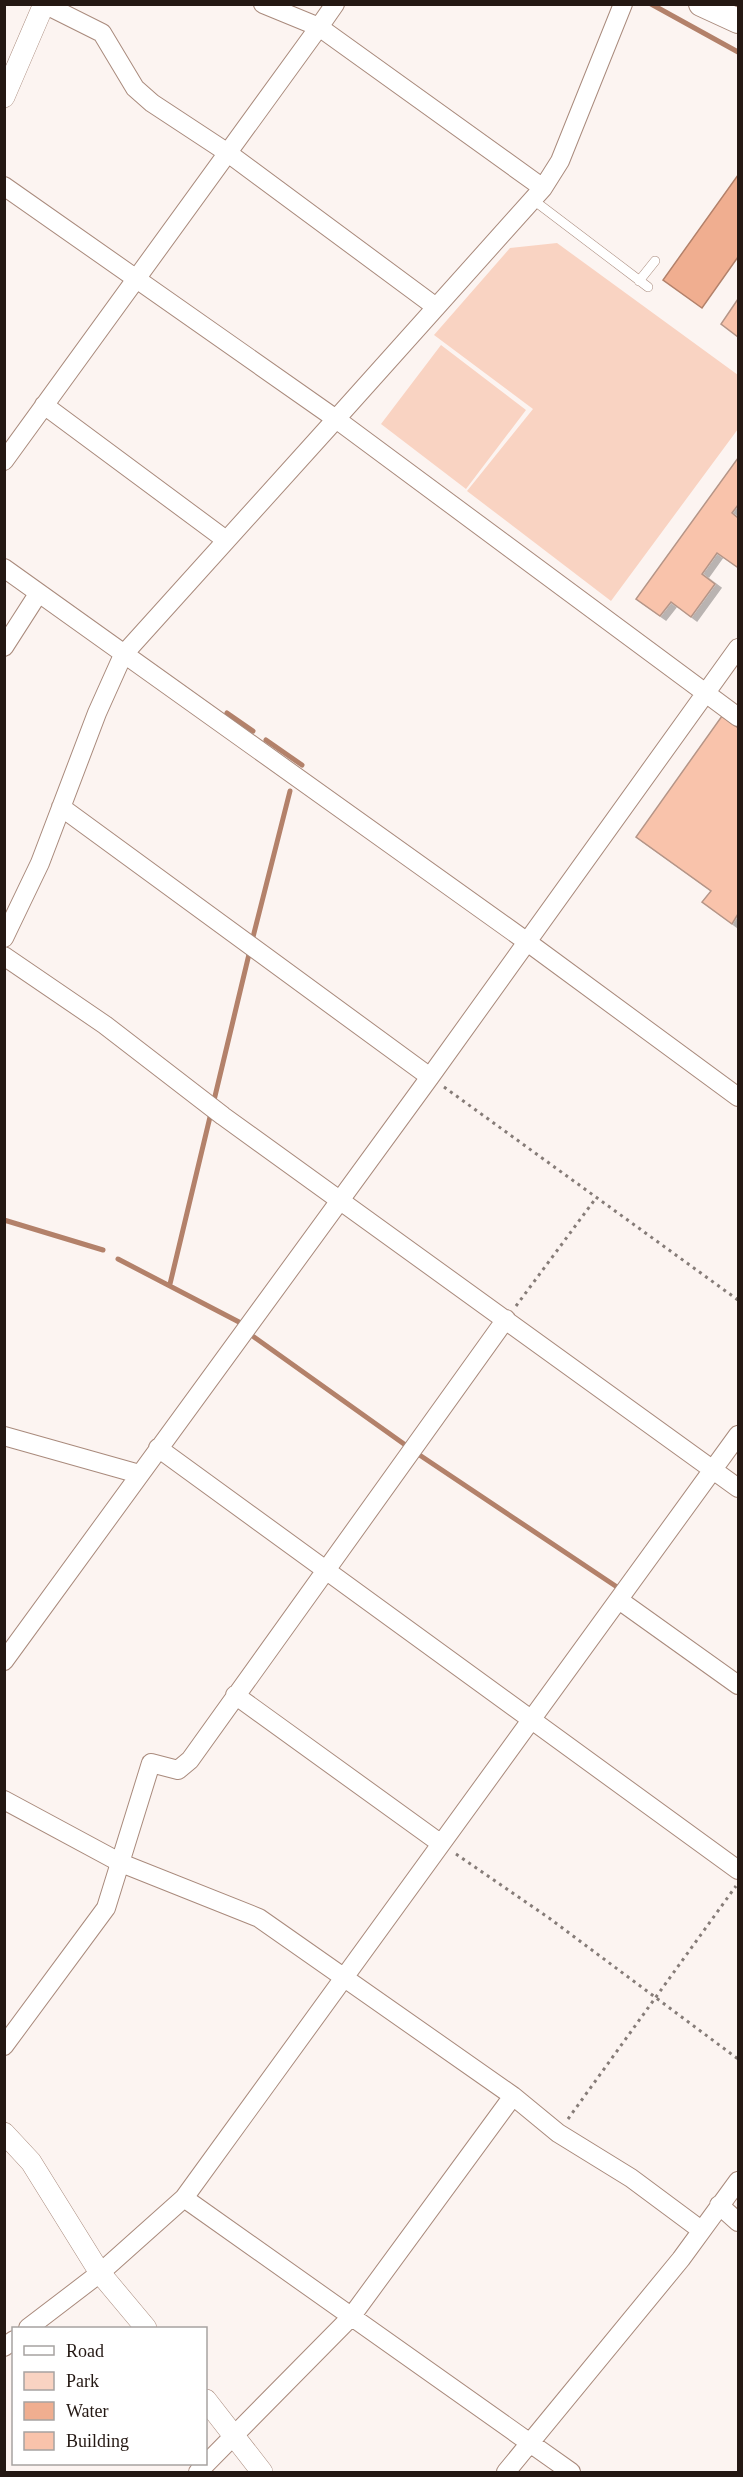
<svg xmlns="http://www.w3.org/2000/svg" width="743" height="2477" font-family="'Times New Roman',serif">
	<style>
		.green { fill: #f9d3c2 }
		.water { fill: #f0ae90; stroke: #b3816a; stroke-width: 1.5 }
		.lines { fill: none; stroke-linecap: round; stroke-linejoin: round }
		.stream { stroke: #b3816a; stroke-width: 5 }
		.building { fill: #f9c3ab; stroke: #b59587; stroke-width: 1.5; filter: url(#shadow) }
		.service-casing { stroke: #a98a7c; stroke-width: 10 }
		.minor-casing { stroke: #a98a7c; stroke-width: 20 }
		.tertiary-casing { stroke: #a98a7c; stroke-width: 22 }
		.secondary-casing { stroke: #a98a7c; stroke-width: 26 }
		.path { stroke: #867c78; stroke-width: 3; stroke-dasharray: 3 4.5; stroke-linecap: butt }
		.service { stroke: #fff; stroke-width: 9 }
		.minor { stroke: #fff; stroke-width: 18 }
		.tertiary { stroke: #fff; stroke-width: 21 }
		.secondary { stroke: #fff; stroke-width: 24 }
	</style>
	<defs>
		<filter id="shadow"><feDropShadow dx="6" dy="4" stdDeviation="0" flood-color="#0004"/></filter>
	</defs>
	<rect width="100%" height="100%" fill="#fcf4f1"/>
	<path class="green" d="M557,243L738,375V429L611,601L467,491L533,409L434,335L510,248Z
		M441,345L526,410L466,489L381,424Z"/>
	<path class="water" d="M738,175V257L702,308L663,280Z"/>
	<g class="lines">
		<path class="stream" d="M651,4L738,52
			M227,713L253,731
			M266,740L302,765
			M252,941L290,791
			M4,1220L103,1250
			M118,1259L239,1322
			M170,1284L250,950
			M254,1337L418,1454L617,1587"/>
	</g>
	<path class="building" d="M738,299V337L721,324Z
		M738,458V505L732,513L738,518V565L737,567L717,553L702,574L715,584L691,617L671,602L660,616L636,599Z
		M722,716L738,728V914L732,924L702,902L711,891L636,837Z"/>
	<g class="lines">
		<defs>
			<path id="service" d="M532,199L648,287
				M639,281L655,261"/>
			<path id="minor" d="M44,4L102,33L135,88L152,103L228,153L436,307
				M263,4L319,27L335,4
				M623,4L560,161L543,188L336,419L738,717
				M4,186L336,419L123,655L97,713L40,863L4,938
				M44,405L226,540
				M4,461L319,27L543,188
				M4,568L526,941L738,1097
				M4,647L38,594
				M61,807L430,1077
				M4,956L105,1025L223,1116L738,1488
				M4,1436L139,1474
				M158,1448L738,1870
				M619,1600L738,1685
				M4,1661L430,1077L738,648
				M235,1695L440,1843
				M4,1800L121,1863L259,1918L513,2096L558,2133L631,2178L701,2230
				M4,2046L106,1908L151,1763L178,1770L190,1760L506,1319
				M184,2198L571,2472
				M719,2205L738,2222
				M28,2328L100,2273L184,2198L738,1435
				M4,2347L14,2340
				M198,2472L351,2317L513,2096
				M506,2472L681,2259L738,2181"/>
			<path id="tertiary" d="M4,97L44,4
				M4,2133L31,2162L100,2273L146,2328
				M206,2400L262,2472"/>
			<path id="secondary" d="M701,4L738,21"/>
		</defs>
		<use href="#service" class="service-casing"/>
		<use href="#minor" class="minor-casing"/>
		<use href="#tertiary" class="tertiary-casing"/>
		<use href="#secondary" class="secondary-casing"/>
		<path class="path" d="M444,1087L738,1300
			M516,1306L596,1198
			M456,1854L549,1918L738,2059
			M568,2119L736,1886"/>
		<use href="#service" class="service"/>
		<use href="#minor" class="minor"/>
		<use href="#tertiary" class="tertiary"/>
		<use href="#secondary" class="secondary"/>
	</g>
	<rect width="743" height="2477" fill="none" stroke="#241813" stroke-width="12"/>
	<rect x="12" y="2327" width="195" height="138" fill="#ffffff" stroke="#a7a3a1" stroke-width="1.5"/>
	<rect x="24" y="2346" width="30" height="9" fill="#ffffff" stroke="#a7a3a1" stroke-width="1.5"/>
	<text x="66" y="2357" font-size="18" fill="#241813">Road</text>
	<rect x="24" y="2372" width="30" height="18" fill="#f9d3c2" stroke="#a7a3a1" stroke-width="1.5"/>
	<text x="66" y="2387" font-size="18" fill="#241813">Park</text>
	<rect x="24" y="2402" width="30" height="18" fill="#f0ae90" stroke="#a7a3a1" stroke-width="1.5"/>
	<text x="66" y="2417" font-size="18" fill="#241813">Water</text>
	<rect x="24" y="2432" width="30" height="18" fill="#f9c3ab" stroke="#a7a3a1" stroke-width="1.5"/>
	<text x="66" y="2447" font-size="18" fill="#241813">Building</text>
</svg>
